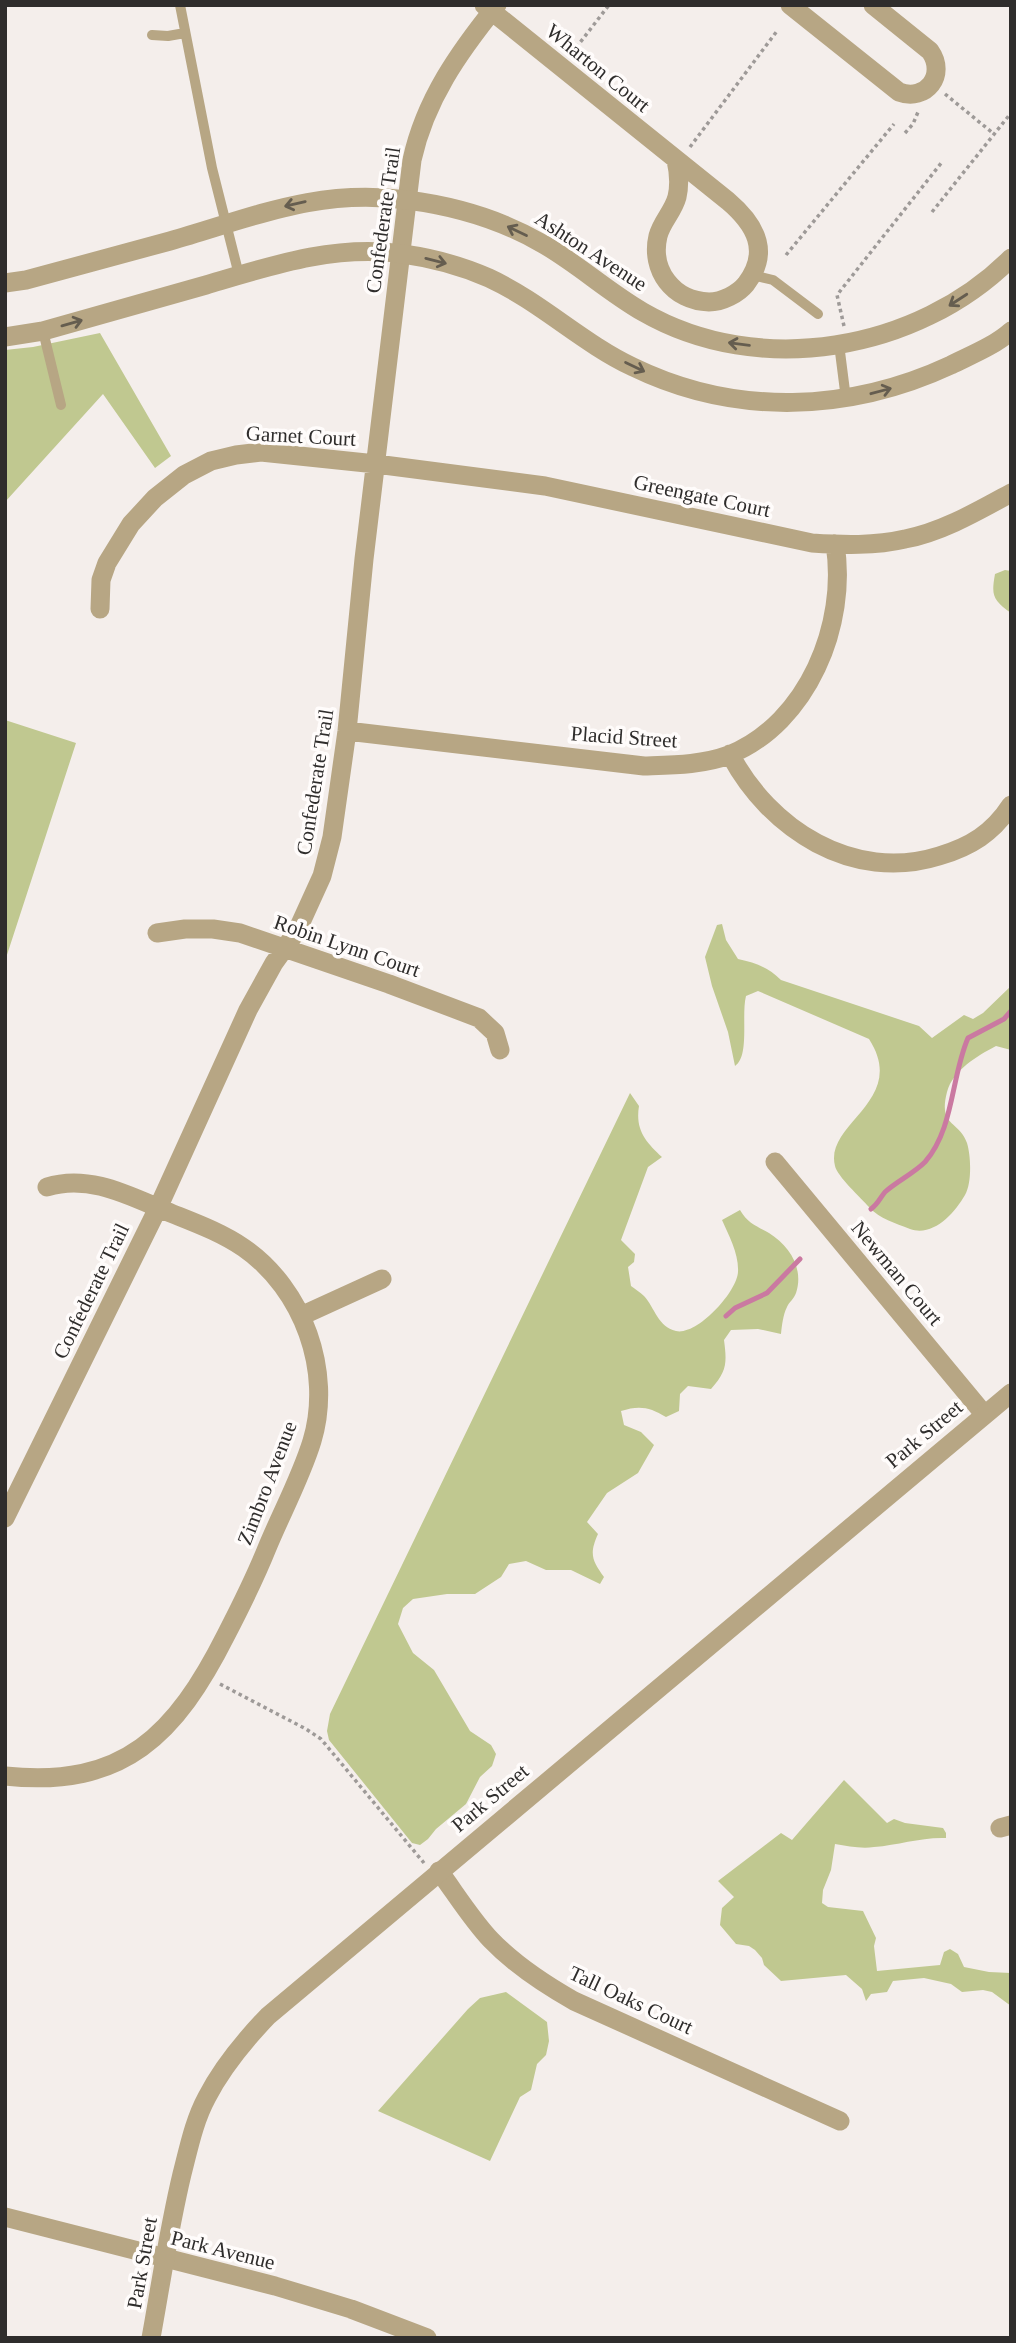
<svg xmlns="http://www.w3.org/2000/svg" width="1016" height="2343" font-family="Georgia,serif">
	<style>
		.green { fill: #c0c890 }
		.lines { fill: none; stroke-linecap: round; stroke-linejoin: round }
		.stream { stroke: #ca79a1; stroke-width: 5 }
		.path { stroke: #9e9a98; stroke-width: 3.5; stroke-dasharray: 3.5 3.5; stroke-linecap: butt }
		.service { stroke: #b7a684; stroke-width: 10 }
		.minor { stroke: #b7a684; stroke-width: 19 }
		.tertiary { stroke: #b7a684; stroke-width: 19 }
		.oneway { stroke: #655d4f }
		.labels { text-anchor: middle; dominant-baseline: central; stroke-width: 7; stroke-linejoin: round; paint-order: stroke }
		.street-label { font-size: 21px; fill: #2f2d2c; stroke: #fffcfb }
	</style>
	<rect width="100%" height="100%" fill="#f4eeeb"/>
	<path class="green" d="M100,333L171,456L155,468L103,394L5,502V350L33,347Z
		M1005,570L1011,571V613C993,600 991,596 995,574Z
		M5,720L76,743L5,961Z
		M722,924L726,940L738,959C756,963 768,967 781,980L919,1026L932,1038L964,1015L973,1019L983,1013L1011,986V1050L996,1046C977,1056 953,1070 947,1092C938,1127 959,1120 967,1143C971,1156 972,1183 965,1195C954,1214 933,1237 910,1229C895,1223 880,1219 869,1207C861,1198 837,1176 835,1166C824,1123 909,1101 869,1039L758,991L746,996C741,1015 750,1056 735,1066L728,1032L712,986L705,957L717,925Z
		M630,1093L639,1106C635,1130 646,1142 662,1157L648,1167L621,1240L635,1254L634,1262L628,1267L631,1286C635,1289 640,1292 644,1296C655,1308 658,1327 676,1331C697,1336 737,1292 738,1272C739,1254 729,1236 722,1220L740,1210C748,1224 757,1226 769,1233C790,1246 804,1269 796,1293C794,1299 789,1302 787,1307C783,1315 782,1325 781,1334L758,1329L731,1330L724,1340C727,1363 727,1371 711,1389L688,1386L680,1394L679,1411L666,1417C650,1407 639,1405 621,1411L624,1425L641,1432L654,1445L638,1473L607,1493L587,1522L598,1534C589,1554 592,1560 604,1577L600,1584L571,1570H546L526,1561L509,1564L501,1577L475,1594H447L413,1599L403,1608L398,1624L413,1653L434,1670L470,1731L491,1745L496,1754L492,1766L480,1777L466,1804L436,1829L428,1839L420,1845L412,1843L329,1740L327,1731L330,1714Z
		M844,1780L887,1823L894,1819L905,1823L943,1828L946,1833V1838C921,1837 899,1845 874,1847C861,1849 848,1846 835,1844L831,1870L823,1890L822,1903L828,1907L863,1911L876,1938L874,1946L877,1971L940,1965L944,1952L950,1949L958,1954L964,1967L989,1972L1011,1973V2006L992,1992L983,1990L962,1992L951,1984L924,1978L893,1981L887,1992L871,1994L866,2001L862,1989L846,1975L781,1981L764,1965L762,1958L755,1950L749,1946L736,1944L720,1925L722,1908L734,1897L718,1881L781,1833L792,1840Z
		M506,1992L547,2022L549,2041L546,2055L537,2064L531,2090L520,2097L490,2161L378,2111L468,2009L480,1998Z"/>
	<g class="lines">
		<path class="stream" d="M871,1209C878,1204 880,1198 885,1192C897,1181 913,1174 925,1162C954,1129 951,1077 968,1038L1004,1019L1011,1011
			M726,1316L735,1308L767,1293L800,1259"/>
		<path class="path" d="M572,53L609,5
			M945,94L994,134
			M905,133L913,124L918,112
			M690,147L777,31
			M932,212L1011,113
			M786,255L894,124
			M844,326L837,295L942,162
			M220,1684L306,1729L321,1739L424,1863"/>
		<path class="service" d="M180,5L212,168L239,275
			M152,35L168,36L185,33
			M752,275L773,280L818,314
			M43,331L61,405
			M839,344L846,399"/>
		<path class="minor" d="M484,5L728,201C755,224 771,251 746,284C738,294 722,302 709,302C673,301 650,270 658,236C662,221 673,212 677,197C680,184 679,173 676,160
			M790,5L899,92C926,102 947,75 930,51L873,5
			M100,609L101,580L107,563L131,524L155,498L184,475L211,461L236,455L261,452L376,464L545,486L812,543C843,545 875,546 905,539C942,532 978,511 1011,493
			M347,731L644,766C673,765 702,765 729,755C808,723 848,624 835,544
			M730,754C769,829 853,883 939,856C970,847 993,833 1011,805
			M157,933L185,929H213L240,933L389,984L479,1018L495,1033L500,1050
			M775,1162L984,1414
			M301,1316L382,1279
			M5,1518L158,1208L248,1010L274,963L297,931L322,876L332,837L347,731L364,559L412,160C425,100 459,52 497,5
			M5,1776C124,1789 176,1734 226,1635C241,1606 255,1578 267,1548C281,1514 301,1477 312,1441C333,1371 303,1289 244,1248C222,1233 198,1224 173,1214C133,1198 91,1173 47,1187
			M1000,1828L1011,1825
			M439,1871C456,1894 472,1920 491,1940C515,1965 544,1984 574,2001L840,2121
			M5,2217L275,2286L351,2309L427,2338"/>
		<path class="tertiary" d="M5,283L26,280C74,267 122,254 170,241C254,217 317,188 407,200C454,206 502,220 543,244C578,264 608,292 643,312C759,379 918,351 1011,258
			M5,337L43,331C97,316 151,300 206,285C270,266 335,244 403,254C432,258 462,266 489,278C541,302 582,343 633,367C736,417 850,412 951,365C971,355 994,346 1011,331
			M151,2338C161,2283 169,2228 182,2174C189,2147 194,2121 207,2097C223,2066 244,2041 268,2016L1011,1393"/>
	</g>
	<defs><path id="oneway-shaft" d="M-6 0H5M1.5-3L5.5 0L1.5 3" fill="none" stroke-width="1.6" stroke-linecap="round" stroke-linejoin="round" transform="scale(1.75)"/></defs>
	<g class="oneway">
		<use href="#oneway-shaft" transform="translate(295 204) rotate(167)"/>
		<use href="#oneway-shaft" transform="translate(517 231) rotate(-154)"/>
		<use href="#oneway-shaft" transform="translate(436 261) rotate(14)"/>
		<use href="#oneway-shaft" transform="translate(958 300) rotate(147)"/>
		<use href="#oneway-shaft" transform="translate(72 323) rotate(-16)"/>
		<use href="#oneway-shaft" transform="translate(739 344) rotate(-173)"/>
		<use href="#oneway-shaft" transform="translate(635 367) rotate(26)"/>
		<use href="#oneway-shaft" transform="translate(881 391) rotate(-15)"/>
	</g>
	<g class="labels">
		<g class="street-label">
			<text transform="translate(598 68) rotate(39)">Wharton Court</text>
			<text transform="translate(383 220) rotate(-82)">Confederate Trail</text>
			<text transform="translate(591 251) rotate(33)">Ashton Avenue</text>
			<text transform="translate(301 436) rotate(3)">Garnet Court</text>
			<text transform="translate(702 496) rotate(12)">Greengate Court</text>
			<text transform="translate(624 737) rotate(4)">Placid Street</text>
			<text transform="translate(315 782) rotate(-81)">Confederate Trail</text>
			<text transform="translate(347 946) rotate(19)">Robin Lynn Court</text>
			<text transform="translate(897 1273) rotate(50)">Newman Court</text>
			<text transform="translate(91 1291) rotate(-64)">Confederate Trail</text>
			<text transform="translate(924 1434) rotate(-40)">Park Street</text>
			<text transform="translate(267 1483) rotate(-69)">Zimbro Avenue</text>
			<text transform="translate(490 1798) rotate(-40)">Park Street</text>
			<text transform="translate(631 2000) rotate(25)">Tall Oaks Court</text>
			<text transform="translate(223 2250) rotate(14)">Park Avenue</text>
			<text transform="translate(142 2263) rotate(-80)">Park Street</text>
		</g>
	</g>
	<rect width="1016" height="2343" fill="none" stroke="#2f2d2c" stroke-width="14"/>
</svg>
